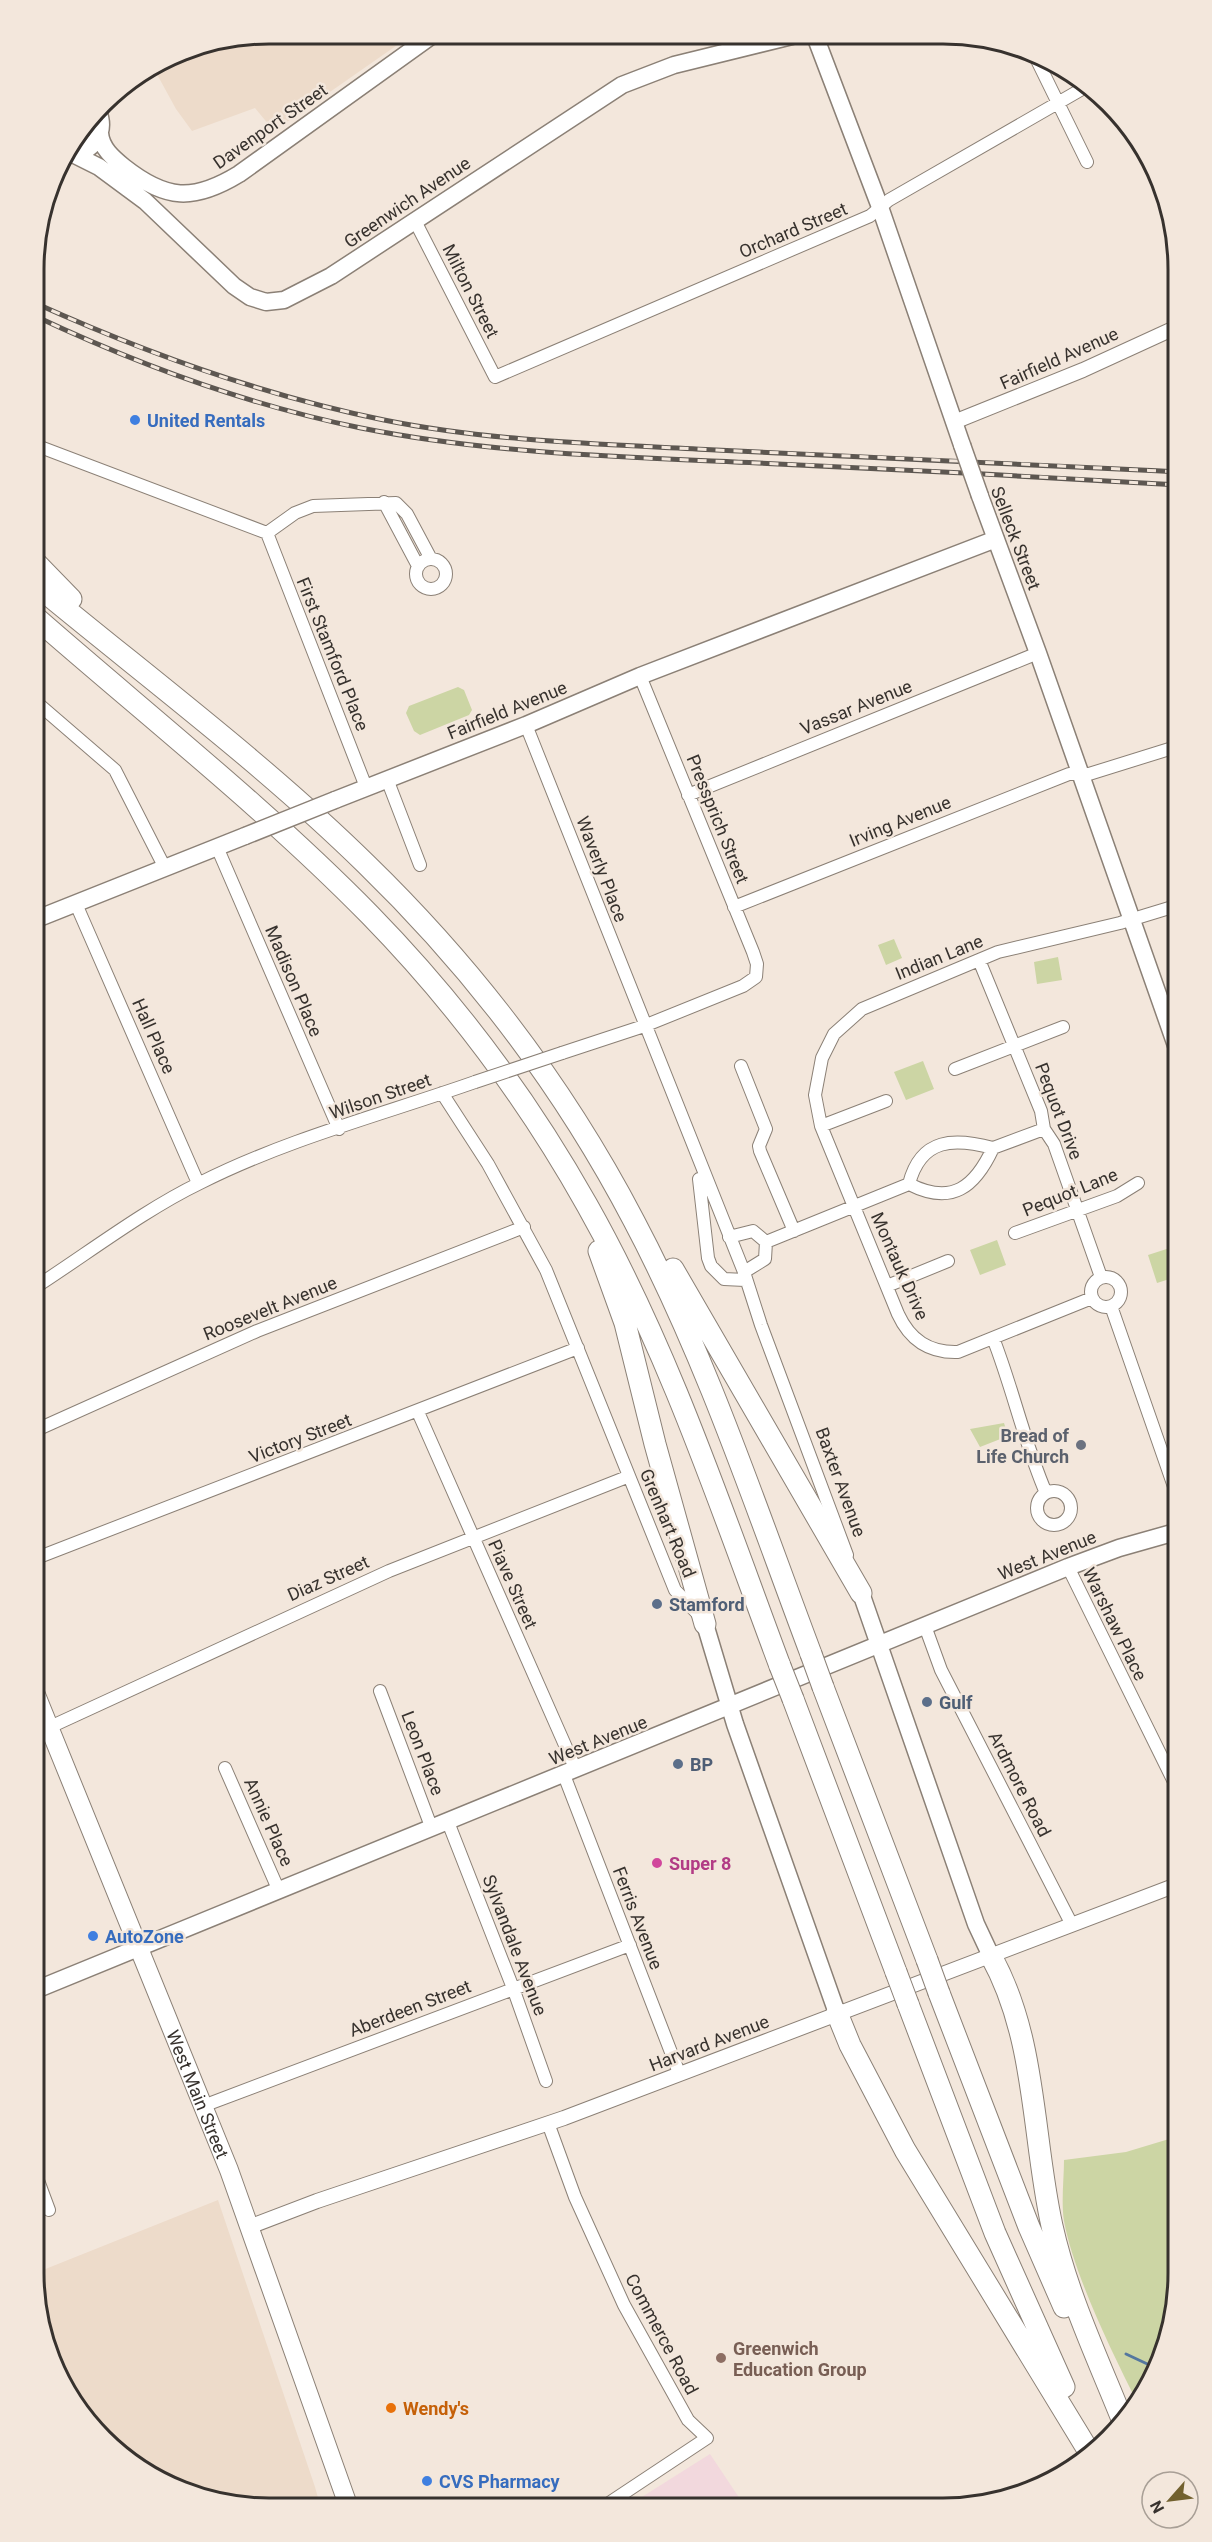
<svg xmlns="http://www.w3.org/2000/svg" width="1212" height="2542" font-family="Roboto,sans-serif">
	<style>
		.commercial { fill: #f2d8dd }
		.built { fill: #eddbca }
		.green { fill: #ccd5a4 }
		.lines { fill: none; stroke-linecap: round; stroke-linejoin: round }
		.stream { stroke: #54779f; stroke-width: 3 }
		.minor-casing { stroke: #8b8076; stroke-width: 14 }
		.tertiary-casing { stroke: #8b8076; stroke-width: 16 }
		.secondary-casing { stroke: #8b8076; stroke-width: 19 }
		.primary-casing { stroke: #8b8076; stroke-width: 20 }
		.motorway-casing { stroke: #8b8076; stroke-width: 23 }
		.minor { stroke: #fff; stroke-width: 12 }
		.tertiary { stroke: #fff; stroke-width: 14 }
		.secondary { stroke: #fff; stroke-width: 16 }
		.primary { stroke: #fff; stroke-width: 18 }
		.motorway { stroke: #fff; stroke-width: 21 }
		.rail-casing { stroke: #5d5751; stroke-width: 5 }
		.rail { stroke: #f3e7dc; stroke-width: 3; stroke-dasharray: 9; stroke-linecap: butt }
		.minor-bridge-casing { stroke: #8b8076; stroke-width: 14; stroke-linecap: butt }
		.secondary-bridge-casing { stroke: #8b8076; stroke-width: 19; stroke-linecap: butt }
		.motorway-bridge-casing { stroke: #8b8076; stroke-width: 23; stroke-linecap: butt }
		.minor-bridge { stroke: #fff; stroke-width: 12 }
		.secondary-bridge { stroke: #fff; stroke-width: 16 }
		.motorway-bridge { stroke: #fff; stroke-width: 21 }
		.shop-dot { fill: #3f7fe0; stroke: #f3e7dc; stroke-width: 2 }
		.worship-dot { fill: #6b7280; stroke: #f3e7dc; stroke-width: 2 }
		.service-dot { fill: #5c6f8a; stroke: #f3e7dc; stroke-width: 2 }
		.hotel-dot { fill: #d1479c; stroke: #f3e7dc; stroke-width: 2 }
		.education-dot { fill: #8d6e63; stroke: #f3e7dc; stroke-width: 2 }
		.food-dot { fill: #e8710a; stroke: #f3e7dc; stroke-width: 2 }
		.labels { text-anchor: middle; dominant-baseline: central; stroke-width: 5; stroke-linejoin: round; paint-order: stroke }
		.street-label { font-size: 18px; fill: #37322e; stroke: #f3e7dc }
		.shop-label { font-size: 18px; font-weight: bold; fill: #366cbe; stroke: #f3e7dc; text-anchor: start }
		.worship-label { font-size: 18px; font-weight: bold; fill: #5b616d; stroke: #f3e7dc; text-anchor: end }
		.service-label { font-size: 18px; font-weight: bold; fill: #4e5e75; stroke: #f3e7dc; text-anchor: start }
		.hotel-label { font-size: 18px; font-weight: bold; fill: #b23c85; stroke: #f3e7dc; text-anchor: start }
		.education-label { font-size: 18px; font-weight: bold; fill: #785e54; stroke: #f3e7dc; text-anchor: start }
		.food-label { font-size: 18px; font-weight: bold; fill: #c56008; stroke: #f3e7dc; text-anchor: start }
		.rim { fill: none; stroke: #37322e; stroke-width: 3 }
	</style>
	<rect width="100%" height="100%" fill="#f3e7dc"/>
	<path class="commercial" d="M710,2454L746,2508L626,2507Z"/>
	<path class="built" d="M269,33L413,34L274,131L255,108L192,131L176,109L153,67L179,51Z
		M218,2200L315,2487L320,2505H223L164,2485L113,2450L73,2404L41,2335L33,2274Z"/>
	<path class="green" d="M458,687L464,690L472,710L469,715L420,735L414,731L406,713L409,706Z
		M894,939L902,958L886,965L878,945Z
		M1058,957L1062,980L1037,984L1034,962Z
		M923,1061L934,1089L906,1100L894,1072Z
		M997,1240L1006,1265L980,1275L970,1250Z
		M1179,1245V1276L1157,1283L1148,1255Z
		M1004,1423L1008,1436L980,1447L970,1429Z
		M1179,2136L1178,2289L1161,2363L1137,2402C1112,2352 1074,2275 1064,2221C1061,2202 1064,2179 1064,2160L1126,2152Z"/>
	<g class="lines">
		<path class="stream" d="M1126,2354L1158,2369"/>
		<defs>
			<path id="minor" d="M1033,52L1087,162
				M415,221L495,377L870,216L889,200L1089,85
				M35,445L267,533L366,787
				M384,502L418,566
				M267,533L295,513L313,506L396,503L407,514L431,559
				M416 574a15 15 0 1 1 30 0a15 15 0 1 1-30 0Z
				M35,701L115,770L165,868
				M526,725L744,1272L761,1325L847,1555
				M387,779L420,865
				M688,795L1038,653
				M217,847L339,1129
				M76,904L198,1183
				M734,907L1069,774H1089L1179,746
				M979,960L1041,1111L1044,1129L1054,1144L1101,1277
				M562,1053L644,1026L743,986L756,977L757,964L753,952L640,676
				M741,1066L766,1129L759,1146L760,1151L794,1231
				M955,1069L1063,1027
				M442,1093L488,1164L546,1270L675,1590L698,1614
				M821,1126L886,1101
				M993,1148L1044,1129
				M699,1179L708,1258L711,1266L724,1279L745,1280
				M909,1184C952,1206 975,1187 993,1148
				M909,1184C921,1137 955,1138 993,1148
				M1015,1233L1117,1196L1138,1183
				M729,1237L753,1231L766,1242L765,1259L744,1272
				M766,1242L909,1184
				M1091 1292a15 15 0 1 1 30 0a15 15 0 1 1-30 0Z
				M887,1286L948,1261
				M34,1288C87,1254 144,1210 200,1183C287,1139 384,1114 475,1082
				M1092,1298L958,1352C929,1353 910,1340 898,1314L821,1126L815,1095L822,1058L834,1034L862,1009L998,952L1120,923L1179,905
				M1111,1306L1179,1501
				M993,1338C1013,1389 1024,1442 1046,1493
				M418,1412L576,1770
				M34,1431L257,1331L524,1227
				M1037 1508a17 17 0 1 1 34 0a17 17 0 1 1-34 0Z
				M34,1559L578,1348
				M1068,1567L1179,1792
				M925,1626L941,1670L1072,1925
				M380,1691L432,1829
				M50,1727L389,1571L627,1477
				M225,1768L279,1891
				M564,1775L679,2073
				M448,1822L513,1988L546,2081
				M203,2106L630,1945
				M548,2123L575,2197L624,2305L688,2420L707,2438L603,2507
				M33,2167L49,2210"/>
			<path id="tertiary" d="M954,422L1083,370L1179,326
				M249,2227L317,2201L564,2118L1179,1884"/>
			<path id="secondary" d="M815,36L880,207L962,445
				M100,133C101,148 113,158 124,167C166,200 193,202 239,174L434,34
				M70,154C93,153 107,133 98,111
				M73,154L99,167L145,201L234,286L250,297L266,302L284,300L331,276L622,85L674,65L792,36
				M980,496L1038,653L1179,1054
				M335,800L526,725L640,676L996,539
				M34,920L245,836
				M861,1593L976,1924L991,1956
				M705,1624L735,1724L837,2013
				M33,1991L1068,1567L1119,1548L1179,1531"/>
			<g id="primary">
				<path id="s1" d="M34,1690L229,2170L348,2505"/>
			</g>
			<path id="motorway" d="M35,562L71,599
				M35,584C146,676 263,763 366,864C473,968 565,1089 634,1221C707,1359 756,1508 811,1654
				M35,617C147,715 265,808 370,915C454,1001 528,1100 587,1205C669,1350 722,1511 780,1666
				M599,1251L625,1323L655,1444L705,1624
				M673,1269L861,1593
				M823,1687L927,1960
				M793,1699L896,1972
				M991,1956C1037,2039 1032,2136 1052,2226C1067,2294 1098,2359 1124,2424
				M939,1993L1029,2227L1064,2307
				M908,2004L995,2233L1064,2387
				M837,2013L850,2045L905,2150L1091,2455"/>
		</defs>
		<use href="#minor" class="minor-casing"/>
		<use href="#tertiary" class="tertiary-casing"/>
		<use href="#secondary" class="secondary-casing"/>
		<use href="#primary" class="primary-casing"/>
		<use href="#motorway" class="motorway-casing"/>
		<use href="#minor" class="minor"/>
		<use href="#tertiary" class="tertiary"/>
		<use href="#secondary" class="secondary"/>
		<use href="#primary" class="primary"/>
		<use href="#motorway" class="motorway"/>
		<defs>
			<path id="rail" d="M35,303C148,354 262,395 384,420C493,442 605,444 716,450C871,457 1025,464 1179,472
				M35,316C139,365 248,405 361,428C492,454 625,457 758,463C898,469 1039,477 1179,485"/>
		</defs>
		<use href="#rail" class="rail-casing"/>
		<use href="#rail" class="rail"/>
		<defs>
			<path id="minor-bridge" d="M475,1082L562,1053"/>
			<path id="secondary-bridge" d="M962,445L980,496
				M245,836L335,800"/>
			<path id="motorway-bridge" d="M811,1654L823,1687
				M780,1666L793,1699
				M927,1960L939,1993
				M896,1972L908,2004"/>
		</defs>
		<use href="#minor-bridge" class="minor-bridge-casing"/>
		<use href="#secondary-bridge" class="secondary-bridge-casing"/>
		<use href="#motorway-bridge" class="motorway-bridge-casing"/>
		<use href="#minor-bridge" class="minor-bridge"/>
		<use href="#secondary-bridge" class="secondary-bridge"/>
		<use href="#motorway-bridge" class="motorway-bridge"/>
	</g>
	<g class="shop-dot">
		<circle cx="135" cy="420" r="6"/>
		<circle cx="93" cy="1936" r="6"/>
		<circle cx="427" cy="2481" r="6"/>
	</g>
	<circle class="worship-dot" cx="1081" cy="1445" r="6"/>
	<g class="service-dot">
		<circle cx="657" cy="1604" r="6"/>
		<circle cx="927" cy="1702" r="6"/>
		<circle cx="678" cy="1764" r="6"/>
	</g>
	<circle class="hotel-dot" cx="657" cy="1863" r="6"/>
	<circle class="education-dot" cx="721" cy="2358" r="6"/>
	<circle class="food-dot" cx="391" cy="2408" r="6"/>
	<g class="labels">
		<g class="street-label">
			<text transform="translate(270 126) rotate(-35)">Davenport Street</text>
			<text transform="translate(407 202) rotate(-34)">Greenwich Avenue</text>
			<text transform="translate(793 230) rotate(-23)">Orchard Street</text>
			<text transform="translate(471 291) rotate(63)">Milton Street</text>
			<text transform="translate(1059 358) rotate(-24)">Fairfield Avenue</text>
			<text transform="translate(1016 538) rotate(69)">Selleck Street</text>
			<text transform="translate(333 654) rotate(68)">First Stamford Place</text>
			<text transform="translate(856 707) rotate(-22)">Vassar Avenue</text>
			<text transform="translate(507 710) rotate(-22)">Fairfield Avenue</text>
			<text transform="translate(718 819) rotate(68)">Pressprich Street</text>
			<text transform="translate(900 821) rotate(-22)">Irving Avenue</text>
			<text transform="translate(602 869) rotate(69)">Waverly Place</text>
			<text transform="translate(939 957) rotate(-22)">Indian Lane</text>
			<text transform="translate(294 981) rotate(67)">Madison Place</text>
			<text transform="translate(154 1036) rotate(66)">Hall Place</text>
			<text transform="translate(380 1096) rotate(-19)">Wilson Street</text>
			<text transform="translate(1059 1111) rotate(69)">Pequot Drive</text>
			<text transform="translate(1070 1192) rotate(-22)">Pequot Lane</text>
			<text transform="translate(900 1266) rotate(66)">Montauk Drive</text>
			<text transform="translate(270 1308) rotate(-22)">Roosevelt Avenue</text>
			<text transform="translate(300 1438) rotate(-21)">Victory Street</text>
			<text transform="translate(841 1482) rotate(70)">Baxter Avenue</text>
			<text transform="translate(668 1523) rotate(67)">Grenhart Road</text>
			<text transform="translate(1047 1555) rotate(-22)">West Avenue</text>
			<text transform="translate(328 1578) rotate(-24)">Diaz Street</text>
			<text transform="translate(513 1584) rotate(66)">Piave Street</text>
			<text transform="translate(1115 1624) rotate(64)">Warshaw Place</text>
			<text transform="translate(598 1740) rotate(-22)">West Avenue</text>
			<text transform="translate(423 1753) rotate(69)">Leon Place</text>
			<text transform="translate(1020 1784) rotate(63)">Ardmore Road</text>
			<text transform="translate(269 1822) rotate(66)">Annie Place</text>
			<text transform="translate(638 1918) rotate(69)">Ferris Avenue</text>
			<text transform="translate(515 1945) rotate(69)">Sylvandale Avenue</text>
			<text transform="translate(410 2008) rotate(-21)">Aberdeen Street</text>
			<text transform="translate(709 2043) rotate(-21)">Harvard Avenue</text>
			<text stroke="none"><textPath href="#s1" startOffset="436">West Main Street</textPath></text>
			<text transform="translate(662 2334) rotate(62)">Commerce Road</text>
		</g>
		<g class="shop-label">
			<text x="147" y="420">United Rentals</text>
			<text x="105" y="1936">AutoZone</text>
			<text x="439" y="2481">CVS Pharmacy</text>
		</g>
		<g class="worship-label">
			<text x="1069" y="1435">Bread of<tspan x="1069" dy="21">Life Church</tspan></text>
		</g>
		<g class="service-label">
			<text x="669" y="1604">Stamford</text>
			<text x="939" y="1702">Gulf</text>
			<text x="690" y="1764">BP</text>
		</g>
		<g class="hotel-label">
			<text x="669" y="1863">Super 8</text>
		</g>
		<g class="education-label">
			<text x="733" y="2348">Greenwich<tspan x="733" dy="21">Education Group</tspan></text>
		</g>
		<g class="food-label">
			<text x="403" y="2408">Wendy's</text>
		</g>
	</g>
	<path d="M0 0H1212V2542H0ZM269 44H943A225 225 0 0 1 1168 269V2273A225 225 0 0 1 943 2498H269A225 225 0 0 1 44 2273V269A225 225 0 0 1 269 44Z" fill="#f3e7dc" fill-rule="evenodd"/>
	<path class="rim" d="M269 44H943A225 225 0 0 1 1168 269V2273A225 225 0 0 1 943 2498H269A225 225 0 0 1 44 2273V269A225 225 0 0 1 269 44Z"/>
	<g transform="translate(1170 2500) rotate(242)"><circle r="28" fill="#f3e7dc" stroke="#a89f96" stroke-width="1.5"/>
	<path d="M0-4.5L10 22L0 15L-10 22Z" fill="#72612f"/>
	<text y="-9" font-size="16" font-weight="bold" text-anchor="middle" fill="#37322e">N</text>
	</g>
</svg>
